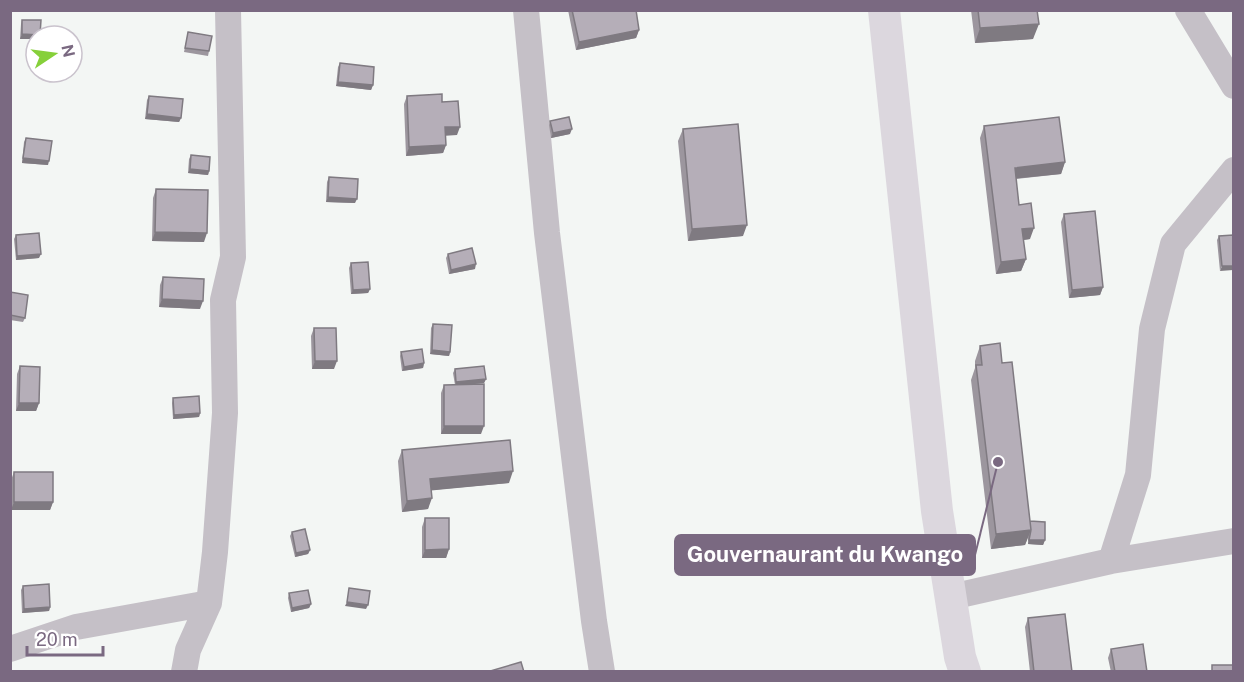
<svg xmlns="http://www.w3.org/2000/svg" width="1244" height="682" font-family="'Public Sans',sans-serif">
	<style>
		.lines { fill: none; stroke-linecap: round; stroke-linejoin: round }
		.minor { stroke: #c5c0c7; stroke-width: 26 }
		.major { stroke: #dcd7de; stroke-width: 32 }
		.wall { fill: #9c969e }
		.shaded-wall { fill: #7f7a81 }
		.building { fill: #b5aeb8; stroke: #7f7a81; stroke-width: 1.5 }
		.leader { fill: none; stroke: #7a6981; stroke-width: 2 }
		.callout-dot { fill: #7a6981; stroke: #fff; stroke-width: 2 }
		.callout { fill: #7a6981; stroke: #7a6981; stroke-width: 2 }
		.callout-label { font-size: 22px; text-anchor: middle; font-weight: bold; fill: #fff }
	</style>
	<rect width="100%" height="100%" fill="#f3f6f4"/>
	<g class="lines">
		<path class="minor" d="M526,10L547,233L594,621L602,672
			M1188,10L1234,86
			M1111,561L1234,541
			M951,597L1111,561L1138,475L1152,329L1173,244L1234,170
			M10,649L76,627L209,603
			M184,672L188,650L209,603L215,552L225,413L223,300L233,257L228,10"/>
		<path class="major" d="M884,10L937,511L960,657L965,672"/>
	</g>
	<path class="wall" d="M568,10H604L639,30L636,38L576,50Z
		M971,10H1037L1033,39L975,43Z
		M22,20L40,35V36H36V39H20L21,24Z
		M188,32L209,51L208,56L184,52Z
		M340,63L373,85L371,90L336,86L338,67Z
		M149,96L181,118L179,122L145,119L147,100Z
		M407,96L442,102L457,135H446V145L443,153L406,156L404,104Z
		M550,121L570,134L551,138L549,125Z
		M984,126L1065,162L1061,174L1016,179L1019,205L1030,239L1023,240L1026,259L1021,271L996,274L980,138Z
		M683,129L743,236L688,241L678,141Z
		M26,138L48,165L22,163L24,142Z
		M191,155L209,171L208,175L188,173L189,159Z
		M329,177L355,203L326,202L327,182Z
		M156,189L204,242L152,241L153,198Z
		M1064,214L1103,287L1100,295L1069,298L1061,222Z
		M16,235L39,258L16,260L14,239Z
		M1233,235L1220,271L1217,240L1219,236Z
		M448,254L475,269L449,274L446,258Z
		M351,263L370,289L368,293L351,294L349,268Z
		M163,277L200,309L159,307L160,285Z
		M10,292L25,318L23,322L10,320Z
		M433,324L450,352L449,356L430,354L431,328Z
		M314,328L334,369H312L311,336Z
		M980,346L1002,363L1030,522L1045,540L1043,545L1028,544V537L1025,545L991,549L971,380L975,368V361Z
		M401,352L424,363L423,368L402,371L400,356Z
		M20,366L39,403L36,411H16L17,374Z
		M455,369L486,379L484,383L474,384L481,434H441V393L444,385H455L453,373Z
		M173,398L200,413L199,417L173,419L172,403Z
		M402,450L509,483L432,490L428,509L402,512L398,461Z
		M14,472L53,502L50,510H11V480Z
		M425,518L449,549L446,558H422V527Z
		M292,532L310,550L308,554L295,557L290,536Z
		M23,586L50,607L49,611L22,613L21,590Z
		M289,593L311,604L309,608L291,612L288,598Z
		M1028,618L1072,672H1030L1025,627Z
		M1111,649L1147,672H1111L1108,658Z"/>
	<path class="shaded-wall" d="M1039,24L1033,39L975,43L980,28Z
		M639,30L636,38L576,50L579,42Z
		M22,34L40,35V36H36V39H20Z
		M338,82L373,85L371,90L336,86Z
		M147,114L181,118L179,122L145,119Z
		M445,127H460L457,135L442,136Z
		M572,129L570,134L551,138L553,133Z
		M446,145L443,153L406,156L409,147Z
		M23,158L49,161L48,165L22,163Z
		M1065,162L1061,174L1011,179L1015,168Z
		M190,169L209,171L208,175L188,173Z
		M328,197L357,199L355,203L326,202Z
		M747,225L743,236L688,241L692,229Z
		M1034,228L1030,239L1017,241L1022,229Z
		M155,232L207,233L204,242L152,241Z
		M41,254L39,258L16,260L17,256Z
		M1026,259L1021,271L996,274L1001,262Z
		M476,264L475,269L449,274L451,270Z
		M1222,266H1233V270L1220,271Z
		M1103,287L1100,295L1069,298L1072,290Z
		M370,289L368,293L351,294L353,290Z
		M162,299L203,301L200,309L159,307Z
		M432,350L450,352L449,356L430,354Z
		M315,361H337L334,369H312Z
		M424,363L423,368L402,371L404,367Z
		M486,379L484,383L455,386L456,382Z
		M19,403H39L36,411H16Z
		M200,413L199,417L173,419L174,415Z
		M444,426H484L481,434H441Z
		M513,471L509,483L426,491L430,479Z
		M432,498L428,509L402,512L407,501Z
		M14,502H53L50,510H11Z
		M1031,530L1025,545L991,549L996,534Z
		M1029,540H1045L1043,545L1028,544Z
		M449,549L446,558H422L425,550Z
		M310,550L308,554L295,557L296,553Z
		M347,602L368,605L366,609L345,606Z
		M311,604L309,608L291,612L292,608Z
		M50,607L49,611L22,613L24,609Z"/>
	<path class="building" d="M572,10H604V11L636,10L639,30L579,42Z
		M978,10H1037L1039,24L980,28Z
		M22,20H41L40,35L22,34Z
		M188,32L212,36L209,51L185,48Z
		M340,63L374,67L373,85L338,82Z
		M442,94V102L458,101L460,127H445L446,145L409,147L407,96Z
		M149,96L183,99L181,118L147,114Z
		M569,117L572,129L553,133L550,121Z
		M1059,117L1065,162L1015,168L1019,205L1031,203L1034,228L1022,229L1026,259L1001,262L984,126Z
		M738,124L747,225L692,229L683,129Z
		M26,138L52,141L49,161L23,158Z
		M191,155L210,157L209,171L190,169Z
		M329,177L358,179L357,199L328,197Z
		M156,189L208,190L207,233L155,232Z
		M1095,211L1103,287L1072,290L1064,214Z
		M39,233L41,254L17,256L16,235Z
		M1233,235V266H1222L1219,236Z
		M472,248L476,264L451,270L448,254Z
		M368,262L370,289L353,290L351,263Z
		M163,277L204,279L203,301L162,299Z
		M10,292L28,295L25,318L10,315Z
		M433,324L452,325L450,352L432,350Z
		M314,328H336L337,361H315Z
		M1000,343L1002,363L1012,362L1031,530L996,534L976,365H982L980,346Z
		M422,349L424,363L404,367L401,352Z
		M20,366L40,367L39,403H19Z
		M484,366L486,379L456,382L455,369Z
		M484,384V426H444V385Z
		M199,396L200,413L174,415L173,398Z
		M510,440L513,471L430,479L432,498L407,501L402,450Z
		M14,472H53V502H14Z
		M425,518H449V549L425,550Z
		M1030,521L1045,522V540H1029L1031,530Z
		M305,529L310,550L296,553L292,532Z
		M49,584L50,607L24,609L23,586Z
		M349,588L370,591L368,605L347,602Z
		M308,590L311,604L292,608L289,593Z
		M1065,614L1072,672H1034L1028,618Z
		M1143,644L1147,672H1115L1111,649Z
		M521,662L524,672H487Z
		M1212,665H1233V672H1212Z"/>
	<path class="leader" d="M998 462L975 555"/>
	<circle class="callout-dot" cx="998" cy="462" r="6"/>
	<rect class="callout" x="675" y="535" width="300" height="40" rx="6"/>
	<g class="callout-label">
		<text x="825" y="562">Gouvernaurant du Kwango</text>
	</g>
	<rect width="1244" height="682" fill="none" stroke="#7a6981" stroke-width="24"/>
	<g transform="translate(54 54) rotate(77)"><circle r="28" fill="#ffffff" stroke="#cac3cd" stroke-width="1.5"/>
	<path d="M0-4.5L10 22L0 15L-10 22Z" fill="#86d03a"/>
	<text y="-9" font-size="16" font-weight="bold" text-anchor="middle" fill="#7a6981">N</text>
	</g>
	<path d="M27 646v9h76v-9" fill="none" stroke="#7a6981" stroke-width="3"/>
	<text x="36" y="646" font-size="18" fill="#7a6981" stroke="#ffffff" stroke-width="4.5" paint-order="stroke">20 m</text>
</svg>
